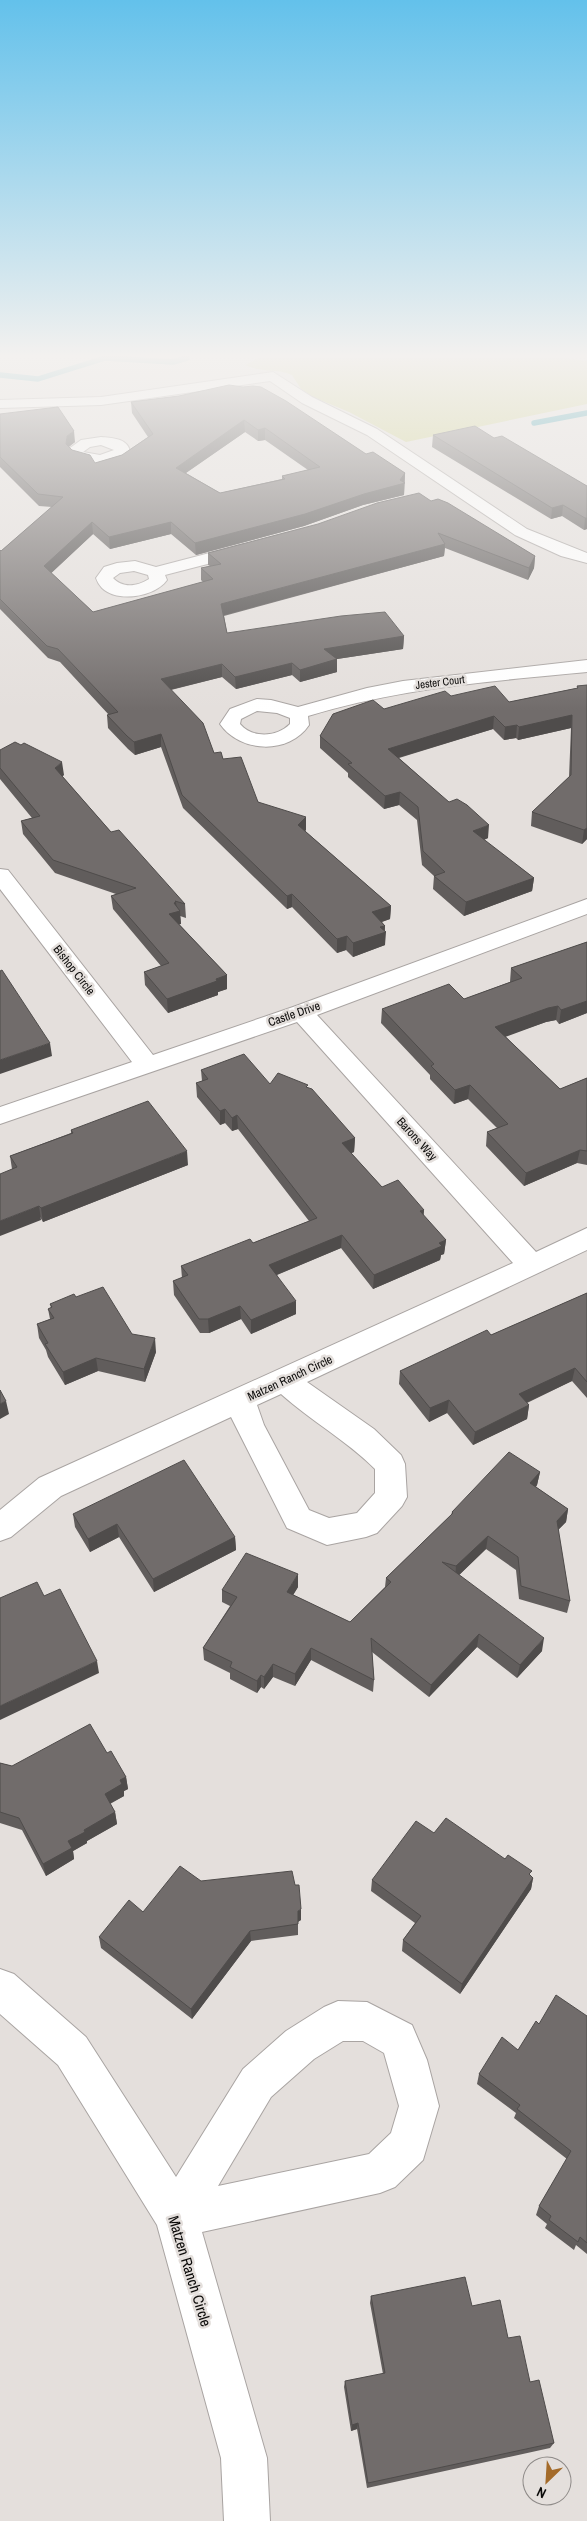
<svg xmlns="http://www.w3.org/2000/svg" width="587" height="2521" font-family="'Archivo Narrow',sans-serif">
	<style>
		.green { fill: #cbce83 }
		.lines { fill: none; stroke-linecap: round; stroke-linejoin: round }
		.stream { stroke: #2d98aa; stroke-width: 5.5 }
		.minor-casing { stroke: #a9a4a2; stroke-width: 2 }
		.minor { fill: #fff; fill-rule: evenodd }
		.wall { fill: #615d5c; fill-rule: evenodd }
		.shaded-wall { fill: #4f4c4b }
		.building { fill: #716c6b; stroke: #4f4c4b; fill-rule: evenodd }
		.labels { text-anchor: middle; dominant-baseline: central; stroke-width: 5; stroke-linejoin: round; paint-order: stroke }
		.far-street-label { font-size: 11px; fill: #0c0b0a; stroke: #e4dfdc }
		.street-label { font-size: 12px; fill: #0c0b0a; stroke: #e4dfdc }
		.near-street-label { font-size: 15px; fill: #0c0b0a; stroke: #e4dfdc }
	</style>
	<rect width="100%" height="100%" fill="#e4dfdc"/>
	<path class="green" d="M258,358H562L587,361V404L406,442L349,412L313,397L301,389L292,375C277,368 261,373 246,365Z"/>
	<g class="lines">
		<path class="stream" d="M0,375L38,379L105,358L173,362L187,358
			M534,423L587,413"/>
		<defs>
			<path id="minor" d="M273,372L312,397L377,429L527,529L587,553V563L561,556L515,535L367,435L302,403L270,381L101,405L0,408V400L101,397Z
				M101,437C112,438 127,438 130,451C118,467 81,471 68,454L70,448L81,440ZM101,445L114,450L100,455L83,452L90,447Z
				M244,544L252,549L250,553L165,575L167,580C155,597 117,603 102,588C99,585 97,581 96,578L104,567L117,563L135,561L156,567ZM134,571L148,575L149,579C138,586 123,589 113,578L120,573Z
				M587,660V672C493,681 399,688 308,716L309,725C289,755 240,753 220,724L230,709L257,699L271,700L298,707L367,688L403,681ZM257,711L277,713L290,718V724C277,737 253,739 240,724L241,719Z
				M0,869L8,870L153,1055L293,1007L587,899V914L317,1015L536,1252L587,1228V1250L307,1382L374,1429L401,1455L405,1464L407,1497L402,1506L377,1533L366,1537L327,1545L287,1528L231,1417L61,1496L11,1537L0,1541V1510L39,1478L513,1263L297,1022L0,1124V1107L132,1062L0,889ZM281,1394C311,1421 346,1440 375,1469V1493L357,1513L329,1518L309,1510L264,1425L257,1405Z
				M0,1969L14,1974L86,2037L176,2177L243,2069L286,2031L324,2007L338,2001L367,2002L412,2025L427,2060L439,2106L423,2160L395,2187L380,2193L202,2232L267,2458L270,2521H224L221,2458L157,2225L58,2065L0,2014ZM343,2041H363L384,2053L399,2106L391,2133L369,2154L218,2186L271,2097L314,2059Z"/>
		</defs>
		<use href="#minor" class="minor-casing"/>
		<use href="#minor" class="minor"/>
	</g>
	<path class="wall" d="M179,396L366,454L405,473L404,495L363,505L304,526L196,555L171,534L110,549L93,534L51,573L93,612L203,582L201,580V568L210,566L208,565V553L431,501L535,556L534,568L528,580L445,548L444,556L224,616L227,633L404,636L403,649L337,659V672L300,682L292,675L236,689L222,677L171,690L214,753L223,759L258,802L306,830L305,831L391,906L390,919L382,922L385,926V945L353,957L346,950L337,953L292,907L287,909L183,808L161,747L135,755L128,749L108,728L107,715H109L60,662L48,658L0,609V550L1,551L52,507L39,506L0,467V414L75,442L69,447L72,450L95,463L122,455L148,437L132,413L131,402ZM245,432L258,441L265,440L308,470L282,476V479L220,493L186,473Z
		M433,435L494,438L587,486V529L584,530L562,516L551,519L432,447Z
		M587,685V839L582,844L531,826L532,812L569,777L571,728L518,740L516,738L504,740L493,729L399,758L488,838L484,840L534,878L532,891L464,916L433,889L434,876L422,865L417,820L399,805L384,809L348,777V773L320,748V736L384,709L451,696L509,702L577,688V686Z
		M0,750L64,775L62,776L111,832L185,904L186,918L180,916L181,924H179L227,975V989L218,992V995L168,1013L145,985L144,972L161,966L113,909L111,896L116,894L55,873L23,834L21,821L32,818L0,779Z
		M587,942V1013L559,1024L556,1020L546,1022L505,1036L560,1089L587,1078V1165L577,1163L524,1186L486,1146L487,1132L497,1128L468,1099L454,1104L430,1079V1075L381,1023L382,1009L464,999L510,982L511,968Z
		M201,1070L270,1084L308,1088L355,1138L354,1152L351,1153L382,1187L424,1210L423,1216L446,1240L444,1254L441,1255L440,1260L373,1289L341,1248L277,1275L296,1314L251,1334L241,1319L209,1333H200L174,1295L173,1281L182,1278L181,1266L253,1243L309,1221L238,1129L232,1131L225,1123L220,1125L197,1097L196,1083L202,1081Z
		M71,1130L188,1165L43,1222L12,1169L10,1156L71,1133Z
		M587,1293V1398L572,1381L527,1403L529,1405L527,1419L473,1445L447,1413L429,1422L399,1384L400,1371L491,1335Z
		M76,1297L132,1334L156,1352L145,1382L98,1371L65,1385L48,1357L46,1350L39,1338L37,1324L50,1319L48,1309L51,1308L50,1304Z
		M540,1472L537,1485L536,1487L568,1509L566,1522L558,1530L570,1601L567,1613L519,1599L516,1570L486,1549L459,1575L542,1651L517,1678L477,1647L429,1697L372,1652L374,1680L373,1692L311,1660L295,1686L273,1677L264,1689L261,1687L257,1693L230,1679V1673L204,1660L203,1648L230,1606L222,1602V1590L298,1587L293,1595L350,1622L385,1587L386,1578L451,1515L452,1512Z
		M73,1514L235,1537L236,1550L154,1592L119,1537L90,1552L75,1527Z
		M107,1753L126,1777L128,1789L124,1791V1796L110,1804L115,1812L117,1824L87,1841V1843L73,1851L74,1859L46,1876L22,1830L0,1823V1763L12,1766Z
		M434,1833L505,1859L533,1878L531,1889L460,1994L402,1951L403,1940L415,1923L371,1891L372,1880Z
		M201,1881L301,1920L298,1921V1935L251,1941L192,2019L101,1948L99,1937L143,1912Z
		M587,2016V2254L576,2245L574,2250L545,2228L547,2224L536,2215L539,2206L567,2159L514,2118L516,2113L477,2084L479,2074L518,2050L539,2024Z
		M371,2296L472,2306L508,2338L530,2382L554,2443L550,2448L367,2488L357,2429L351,2431L344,2387L345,2381L383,2374L370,2303Z"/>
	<path class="shaded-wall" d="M244,420L245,432L177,479L176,468Z
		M265,428V440L258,441V430Z
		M74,431L75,442L68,447L66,444L67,436Z
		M405,473L404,495L363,505L304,526L196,555L195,543L400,480Z
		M563,505L562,516L551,519L552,508Z
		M585,518H587V529L584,530Z
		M92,522L93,534L45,579L44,566Z
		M171,522V534L110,549L109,537Z
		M445,544L444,556L221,616V604Z
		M535,556L534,568L528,580L529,568Z
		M404,636L403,649L337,659V672L300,682V670L324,649Z
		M292,663V675L236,689L235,677Z
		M222,664V677L161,692V679Z
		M572,715L571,728L518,740L519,727Z
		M494,716L493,729L387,761L388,749Z
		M517,725L516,738L504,740L505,727Z
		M161,734V747L135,755L134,742Z
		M62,762L64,775L56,781L55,768Z
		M400,792L399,805L384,809L385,796Z
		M306,817V830L298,838V825Z
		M489,825L488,838L472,844L473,831Z
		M587,828V839L582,844L584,830Z
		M534,878L532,891L464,916L466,902Z
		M292,894V907L287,909V896Z
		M176,902L177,911H180L181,924L170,927L169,914L174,903Z
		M391,906L390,919L372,925V912Z
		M385,926L384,932H386L385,945L353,957V943L380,927Z
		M347,936L346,950L337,953V939Z
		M227,975V989L218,992V995L168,1013L167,999Z
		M587,1001V1013L559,1024L561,1010Z
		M558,1006L556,1020L546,1022L494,1041L495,1027L548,1008Z
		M50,1043L52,1056L0,1074V1060Z
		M470,1085L468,1099L454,1104L455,1090Z
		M225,1109V1123L220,1125V1111Z
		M237,1115L238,1129L232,1131V1118Z
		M355,1138L354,1152L342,1157V1143Z
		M580,1150L577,1163L524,1186L526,1173Z
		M187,1151L188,1165L43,1222L41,1208Z
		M39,1206L41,1220L0,1236V1221Z
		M424,1210L423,1223L420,1211Z
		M342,1235L341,1248L269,1278V1265Z
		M446,1240L444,1254L441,1255L440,1260L373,1289L374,1275Z
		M296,1301V1314L251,1334V1320Z
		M240,1306L241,1319L209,1333L208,1319Z
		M155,1338L156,1352L145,1382L144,1369Z
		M96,1358L98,1371L65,1385L63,1372Z
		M575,1368L572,1381L517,1407L519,1394Z
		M449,1400L447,1413L429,1422L430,1408Z
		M6,1401L9,1414L0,1419V1404Z
		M529,1405L527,1419L473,1445L475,1432Z
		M540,1472L537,1485L527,1496L530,1483Z
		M568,1509L566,1522L554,1534L557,1521Z
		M117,1524L119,1537L90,1552L88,1539Z
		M488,1536L486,1549L455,1579L456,1566Z
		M235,1537L236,1550L154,1592L153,1579Z
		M298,1574V1587L287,1605V1592Z
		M479,1634L477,1647L429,1697L431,1685Z
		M544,1638L542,1651L517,1678L520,1665Z
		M311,1648V1660L295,1686V1674Z
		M97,1661L99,1673L0,1720V1706Z
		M273,1664V1677L264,1689V1677Z
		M261,1675V1687L257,1693V1681Z
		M126,1777L128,1789L124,1791V1796L107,1805L105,1794L120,1780Z
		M115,1812L117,1824L87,1841V1843L73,1851L74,1859L46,1876L43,1864L68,1841L84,1830Z
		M533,1878L531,1889L460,1994L462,1984Z
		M301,1909V1920L298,1922V1911Z
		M250,1931L251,1941L192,2019L191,2009Z
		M358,2423L357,2429L351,2431L352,2425Z"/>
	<path class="building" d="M229,385L243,387L253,386L261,387L286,401L366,454L373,452L405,473L400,480L405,483L364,494L305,514L195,543L171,522L109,537L92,522L44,566L93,612L213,579L201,568L221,564L208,553L318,524L377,503L419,493L431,501L438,499L448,503L535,556L529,568L438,533L445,544L221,604L227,633L341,616L385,612L404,636L324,649L337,659L300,670L292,663L235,677L222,664L161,679L203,723L214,753L221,752L223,759L241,757L258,802L306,817L298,825L391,906L372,912L385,926L380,927L386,932L353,943L347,936L337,939L292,894L287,896L182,795L161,734L134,742L127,736L107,715L118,712L58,649L47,646L0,599V550L1,551L63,497L38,494L0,457V414L58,407L74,431L67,436L66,444L72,450L90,455L95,463L122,455L153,434L131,402L179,396ZM244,420L258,430L265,428L320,467L282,476L285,479L220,493L176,468Z
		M475,426L494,438L502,436L587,486V518H585L563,505L552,508L433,435Z
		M587,685V828L584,830L532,812L571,775L572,715L519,727L517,725L505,727L494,716L388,749L449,802L457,799L467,805L489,825L473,831L534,878L466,902L434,876L445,872L423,851L418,807L400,792L385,796L348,764L352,763L320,736L333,714L373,700L384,709L445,691L451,696L495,686L509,702L578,688L577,686Z
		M15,742L21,745L24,743L62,762L55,768L111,832L119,830L185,904L175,901L176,902L174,903L180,911L169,914L227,975L216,979L217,981L167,999L144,972L169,963L111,896L136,888L53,860L21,821L40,816L0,768V750Z
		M587,942V1001L561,1010L558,1006L548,1008L495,1027L560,1089L587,1078V1151L580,1150L526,1173L487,1132L508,1124L470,1085L455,1090L431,1066L434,1064L382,1009L449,984L464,999L522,978L511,968Z
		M2,970L50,1043L0,1060V971Z
		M244,1054L270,1084L278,1073L308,1085L306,1087L312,1089L355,1138L342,1143L382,1187L398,1180L424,1210L420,1211L446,1240L439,1243L442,1246L374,1275L342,1235L269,1265L296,1301L251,1320L240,1306L208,1319H199L173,1281L188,1275L181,1266L250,1239L253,1243L317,1218L237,1115L232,1118L225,1109L220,1111L196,1083L208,1079L201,1070Z
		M148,1101L187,1151L41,1208L39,1206L0,1221V1174L17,1167L10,1156L73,1133L71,1130Z
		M103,1287L132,1334L155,1338L144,1369L96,1358L63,1372L45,1344L48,1343L37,1324L54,1318L48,1309L52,1307L50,1304L74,1294L76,1297Z
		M587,1293V1382L575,1368L519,1394L529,1405L475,1432L449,1400L430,1408L400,1371L487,1330L491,1335Z
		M0,1390L6,1401L0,1404Z
		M509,1452L540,1472L530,1483L568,1509L557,1521L570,1601L521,1586L518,1557L488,1536L456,1566L442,1562L544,1638L520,1665L479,1634L431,1685L371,1638L374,1680L311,1648L295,1674L273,1664L264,1677L261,1675L257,1681L230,1667L232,1662L203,1648L237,1597L222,1590L246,1553L298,1574L287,1592L350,1622L391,1582L386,1578L453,1513L452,1512Z
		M184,1460L235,1537L153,1579L117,1524L88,1539L73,1514Z
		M37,1582L44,1596L60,1589L97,1661L0,1706V1598Z
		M90,1724L107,1753L111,1751L126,1777L120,1780L122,1784L105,1794L115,1812L84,1830L85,1832L68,1841L72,1848L43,1864L19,1818L0,1812V1763L12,1766Z
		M446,1818L505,1859L508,1855L532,1871L529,1874L533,1878L462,1984L403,1940L421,1916L372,1880L416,1821L434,1833Z
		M180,1866L201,1881L292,1871L295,1885H299L301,1909L298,1911V1924L250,1931L191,2009L99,1937L129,1900L143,1912Z
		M556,1995L587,2016V2243L580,2237L578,2242L549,2220L551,2216L539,2206L571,2151L517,2109L520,2105L479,2074L502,2037L518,2050L536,2021L539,2024Z
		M465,2277L472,2306L500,2300L508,2338L520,2336L530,2382L539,2380L554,2443L368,2483L358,2423L352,2425L345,2381L385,2373L371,2296Z"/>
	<linearGradient id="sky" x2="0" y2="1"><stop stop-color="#63c1eb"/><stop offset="0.5" stop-color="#f3f1ef"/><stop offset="1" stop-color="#f3f1ef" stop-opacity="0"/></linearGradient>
	<rect width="587" height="711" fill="url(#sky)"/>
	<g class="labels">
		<g class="far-street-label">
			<text transform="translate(440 682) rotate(-7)">Jester Court</text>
		</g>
		<g class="street-label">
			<text transform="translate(74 970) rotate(52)">Bishop Circle</text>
			<text transform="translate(294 1014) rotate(-19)">Castle Drive</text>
			<text transform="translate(417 1139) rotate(48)">Barons Way</text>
			<text transform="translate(290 1378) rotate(-25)">Matzen Ranch Circle</text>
		</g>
		<g class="near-street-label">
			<text transform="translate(190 2271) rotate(73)">Matzen Ranch Circle</text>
		</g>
	</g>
	<g transform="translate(547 2481) rotate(205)"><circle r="24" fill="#e4dfdc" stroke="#8e8a88"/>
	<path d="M0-4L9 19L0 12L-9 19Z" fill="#a46b2a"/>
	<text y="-8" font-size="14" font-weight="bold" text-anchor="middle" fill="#0c0b0a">N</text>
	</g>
</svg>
